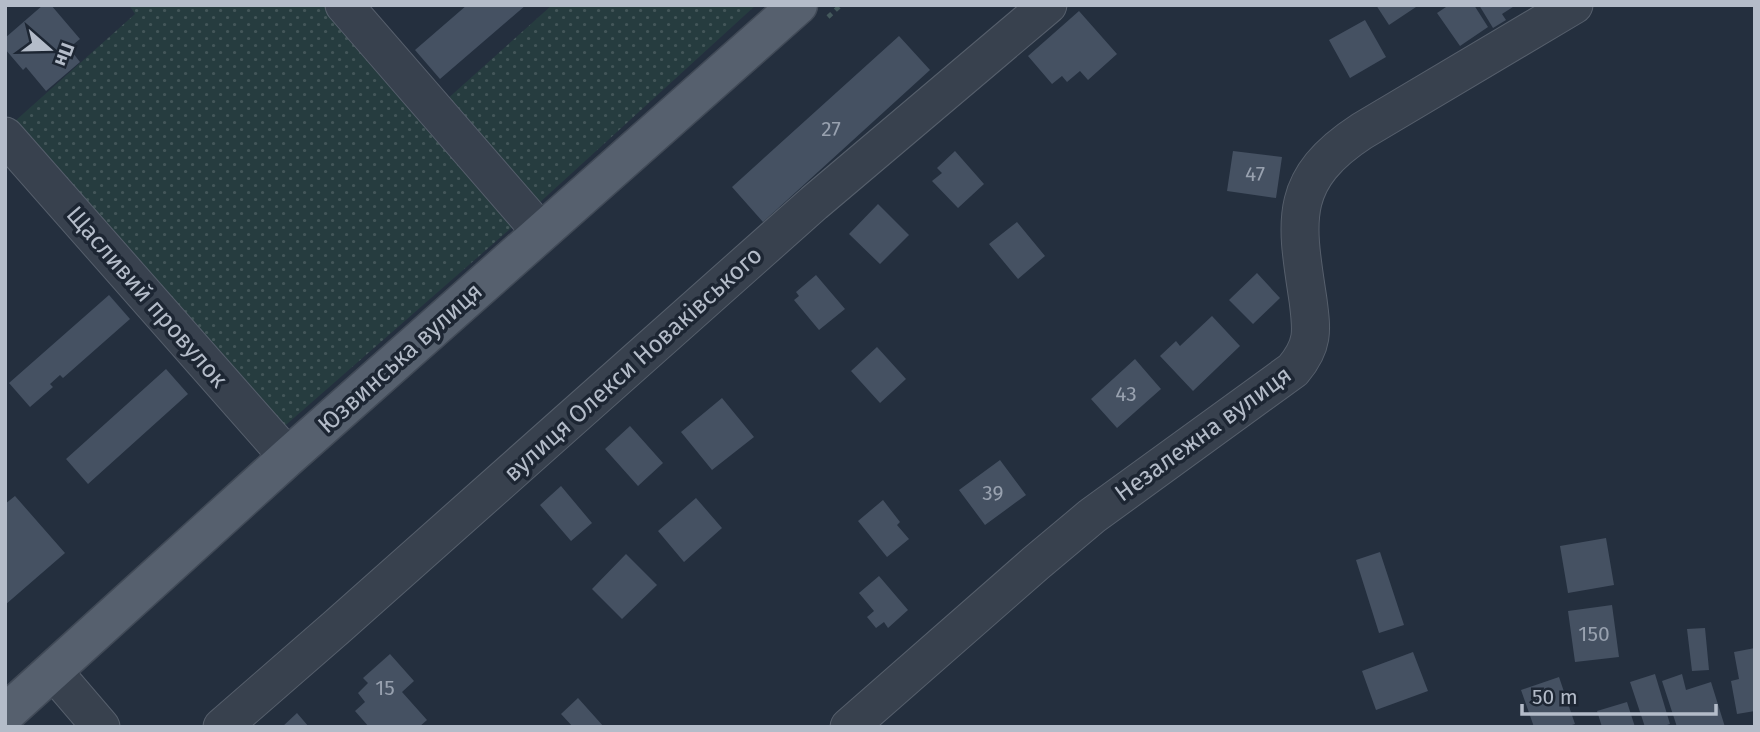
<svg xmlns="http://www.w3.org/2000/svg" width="1760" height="732" font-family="'Fira Sans',sans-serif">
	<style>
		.grass { fill: url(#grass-dots) }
		.building { fill: #455162 }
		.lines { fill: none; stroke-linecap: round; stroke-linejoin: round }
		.minor-casing { stroke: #565f6c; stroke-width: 39 }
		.major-casing { stroke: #414a57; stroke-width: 41 }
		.path { stroke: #44595c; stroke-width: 4.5; stroke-dasharray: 5 5; stroke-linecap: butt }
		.minor { stroke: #38414e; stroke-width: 37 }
		.major { stroke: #56606e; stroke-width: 38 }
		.labels { text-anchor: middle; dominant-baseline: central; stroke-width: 7; stroke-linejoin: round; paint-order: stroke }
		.number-label { font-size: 21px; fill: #98a1af }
		.street-label { font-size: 24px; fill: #b4bcc9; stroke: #1d2633 }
	</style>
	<defs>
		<pattern id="grass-dots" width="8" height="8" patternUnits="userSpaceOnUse" patternTransform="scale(1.75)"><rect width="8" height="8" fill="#263c3f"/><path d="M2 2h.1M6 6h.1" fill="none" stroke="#435659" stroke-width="1.8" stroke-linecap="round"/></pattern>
	</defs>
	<rect width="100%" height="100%" fill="#242f3e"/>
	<path class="grass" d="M129,5H344L435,110L552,5H756L526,215L271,438L5,130L135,14Z"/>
	<path class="building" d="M43,5H51L80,39L69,48L80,62L46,91L26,67L23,70L5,49V38Z
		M467,5H526L440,79L415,50Z
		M1376,5H1419L1389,25Z
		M1449,5H1474L1488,27L1460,46L1437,13Z
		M1479,5H1516L1502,14L1506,20L1493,28Z
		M1079,11L1117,54L1088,80L1080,71L1067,82L1062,76L1052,84L1028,56Z
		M1365,20L1386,57L1350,78L1329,40Z
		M899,36L930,70L763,222L732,187Z
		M955,151L984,184L958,208L932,181L942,173L937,168Z
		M1233,151L1282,157L1276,198L1227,191Z
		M878,204L909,235L880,264L849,234Z
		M1017,222L1045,256L1018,279L989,244Z
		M1257,273L1280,298L1253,324L1229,300Z
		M816,275L845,309L819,330L794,300L799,296L796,292Z
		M109,295L130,319L63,378L60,375L50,384L53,387L30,407L9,383Z
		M1212,316L1240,346L1193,391L1160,356L1176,341L1180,346Z
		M877,347L906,379L880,403L851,371Z
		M1135,359L1161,389L1117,428L1091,399Z
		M166,369L188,394L88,484L66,459Z
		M722,398L754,437L712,470L681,432Z
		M630,426L663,463L638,486L605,449Z
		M1000,460L1026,495L985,525L959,490Z
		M561,486L592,523L571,541L540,505Z
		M15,496L65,553L5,605V504Z
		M696,498L722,528L684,562L658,531Z
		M883,500L900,522L897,525L909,539L887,557L858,521Z
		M1606,538L1614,585L1568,593L1560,546Z
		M1380,552L1404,625L1379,633L1356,560Z
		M626,554L657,585L622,619L592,589Z
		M879,576L908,610L888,628L884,622L876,628L867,617L874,611L859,593Z
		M1612,605L1619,657L1575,662L1568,611Z
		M1705,628L1709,670L1692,671L1687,629Z
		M1755,648V711L1737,714L1731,681L1739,679L1734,652Z
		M1413,652L1428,691L1376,710L1362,671Z
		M390,654L414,681L402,692L427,720L419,727H369L355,711L365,702L358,693L368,683L363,678Z
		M1655,674L1670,724L1661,727H1645L1630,682Z
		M1682,674L1686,690L1711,682L1725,727H1677L1662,681Z
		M1559,677L1575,724L1566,727H1534L1521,690Z
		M578,698L604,727H573L561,714Z
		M1627,702L1635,727H1602L1597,711Z
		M297,713L309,727H282Z"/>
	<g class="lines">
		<defs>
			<path id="minor" d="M344,5L541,232
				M5,136L288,457
				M53,671L101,727
				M222,727L338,626L814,203L1048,5
				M849,727L1036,563L1092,516L1293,370C1314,345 1312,331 1308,300C1296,221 1287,180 1362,131L1574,5"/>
			<path id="major" d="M5,714L288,457L798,5"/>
		</defs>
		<use href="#minor" class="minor-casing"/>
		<use href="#major" class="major-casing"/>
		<path class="path" d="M828,17L841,5"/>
		<use href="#minor" class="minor"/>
		<use href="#major" class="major"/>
	</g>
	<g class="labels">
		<g class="number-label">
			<text x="831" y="129">27</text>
			<text x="1255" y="174">47</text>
			<text x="1126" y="394">43</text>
			<text x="993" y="493">39</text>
			<text x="1594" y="634">150</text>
			<text x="385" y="688">15</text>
		</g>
		<g class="street-label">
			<text transform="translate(147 297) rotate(49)">Щасливий провулок</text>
			<text transform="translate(400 358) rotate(-42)">Юзвинська вулиця</text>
			<text transform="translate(633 364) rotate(-42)">вулиця Олекси Новаківського</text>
			<text transform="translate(1203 434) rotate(-36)">Незалежна вулиця</text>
		</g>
	</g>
	<rect width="1760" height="732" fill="none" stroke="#b4bcc9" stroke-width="14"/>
	<g transform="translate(49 49) rotate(110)" stroke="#1d2633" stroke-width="5" paint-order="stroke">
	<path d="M0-5L12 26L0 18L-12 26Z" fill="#b4bcc9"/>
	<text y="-10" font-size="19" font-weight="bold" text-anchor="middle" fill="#b4bcc9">Пн</text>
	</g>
	<path d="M1522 704v10h194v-10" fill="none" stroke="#b4bcc9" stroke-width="3.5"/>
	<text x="1532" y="704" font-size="21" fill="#b4bcc9" stroke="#1d2633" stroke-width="5" paint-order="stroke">50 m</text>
</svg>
